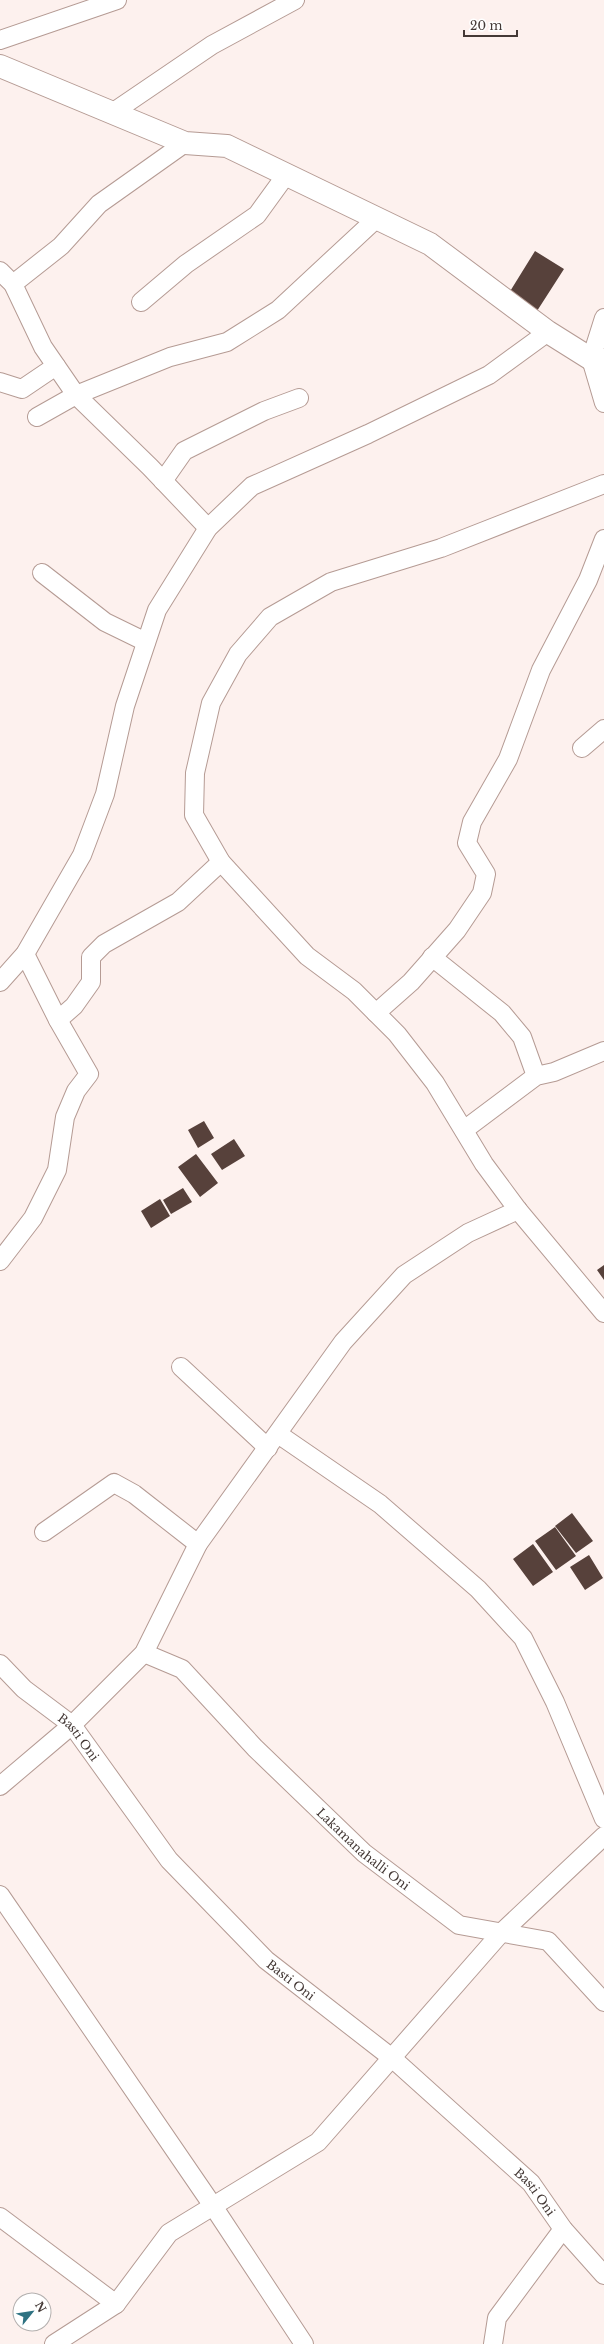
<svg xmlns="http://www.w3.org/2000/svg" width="604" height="2344" font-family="'Libre Baskerville',serif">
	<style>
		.building { fill: #57413b }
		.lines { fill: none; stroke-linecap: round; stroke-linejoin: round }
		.minor-casing { stroke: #b59b94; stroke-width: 20 }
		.major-casing { stroke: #b59b94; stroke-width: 24 }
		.minor { stroke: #fff; stroke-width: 18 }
		.major { stroke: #fff; stroke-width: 22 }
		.labels { text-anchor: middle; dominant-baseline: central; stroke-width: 4; stroke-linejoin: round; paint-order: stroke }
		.street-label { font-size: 12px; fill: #443936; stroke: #fff }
	</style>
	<rect width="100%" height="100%" fill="#fdf1ee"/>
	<path class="building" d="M535,251L564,269L537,311L509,293Z
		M204,1121L214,1138L198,1148L188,1130Z
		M234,1139L245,1156L222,1170L211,1154Z
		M196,1154L218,1183L200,1197L178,1167Z
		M183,1188L192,1202L171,1214L163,1200Z
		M160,1199L170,1216L151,1228L141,1211Z
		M604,1265V1280L597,1270Z
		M572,1513L593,1541L576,1553L555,1526Z
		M555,1527L576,1556L556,1570L535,1541Z
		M533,1544L553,1572L533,1586L513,1559Z
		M589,1555L603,1578L585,1590L570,1567Z"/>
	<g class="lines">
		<defs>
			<g id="minor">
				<path d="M0,40L117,0"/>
				<path d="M112,113L212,45L295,0"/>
				<path d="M0,271L13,284L43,347L76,395L150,467L208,528"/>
				<path d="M13,284L61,246L99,204L185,143"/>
				<path d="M141,302L186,264L257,215L286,175"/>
				<path d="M604,318L591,359L604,403"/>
				<path d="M0,382L22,389L56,366"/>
				<path d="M37,417L76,395L170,357L227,342L278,310L377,218"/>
				<path d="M163,481L184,451L264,411L299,398"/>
				<path d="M604,484L441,548L331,582L270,617L238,654L211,703L195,773L194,815L221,862L307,956L354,991L397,1034L435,1083L484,1164L518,1210L604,1313"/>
				<path d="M42,573L105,622L146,642"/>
				<path d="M582,748L604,729"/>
				<path d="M432,957L502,1013L522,1037L536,1076"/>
				<path d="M0,982L25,954L82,855L105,794L125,706L157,610L208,528L252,486L368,434L489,375L548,332"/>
				<path d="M376,1013L411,982L457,930L482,893L486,874L467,843L472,822L508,759L541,670L588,580L604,539"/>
				<path d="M58,1020L74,1006L91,982V957L104,944L178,902L221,862"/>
				<path d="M464,1130L536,1076L554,1072L604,1051"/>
				<path d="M0,1261L33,1218L57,1170L65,1117L76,1091L89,1074L58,1020L25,954"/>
				<path d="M181,1367L268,1448"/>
				<path d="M278,1434L380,1504L478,1589L523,1638L555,1702L604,1819"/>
				<path d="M44,1532L114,1483L134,1494L198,1544"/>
				<path id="s1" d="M144,1653L182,1669L255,1748L364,1853L459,1925L548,1941L604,2002"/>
				<path id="s2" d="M0,1664L24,1689L72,1725L169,1860L266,1960L392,2058L531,2183L563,2229L604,2275"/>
				<path d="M0,1786L72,1725L144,1653L198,1544L343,1342L404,1275L468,1233L518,1210"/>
				<path d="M0,1895L213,2206L304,2344"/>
				<path d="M0,2217L116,2304"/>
				<path d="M54,2344L116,2304L169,2233L318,2142L501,1933L604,1836"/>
				<path d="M493,2344L497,2318L563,2229"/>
			</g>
			<path id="major" d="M0,66L185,143L227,146L430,244L548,332L591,359L604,360"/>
		</defs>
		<use href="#minor" class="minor-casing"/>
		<use href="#major" class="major-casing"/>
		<use href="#minor" class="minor"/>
		<use href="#major" class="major"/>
	</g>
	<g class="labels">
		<g class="street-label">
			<text stroke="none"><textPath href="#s2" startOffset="108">Basti Oni</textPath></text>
			<text stroke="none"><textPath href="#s1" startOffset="297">Lakamanahalli Oni</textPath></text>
			<text stroke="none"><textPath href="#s2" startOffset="432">Basti Oni</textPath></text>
			<text stroke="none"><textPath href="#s2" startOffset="756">Basti Oni</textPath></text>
		</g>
	</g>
	<g transform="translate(32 2312) rotate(60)"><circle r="19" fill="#ffffff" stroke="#b4b0af"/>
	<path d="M0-3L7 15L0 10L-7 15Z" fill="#2e7282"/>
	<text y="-6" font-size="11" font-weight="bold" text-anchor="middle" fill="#443936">N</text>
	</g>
	<path d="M464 30v6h53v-6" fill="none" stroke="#443936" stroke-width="2"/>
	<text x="470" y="30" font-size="12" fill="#443936" stroke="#ffffff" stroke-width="3" paint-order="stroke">20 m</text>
</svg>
